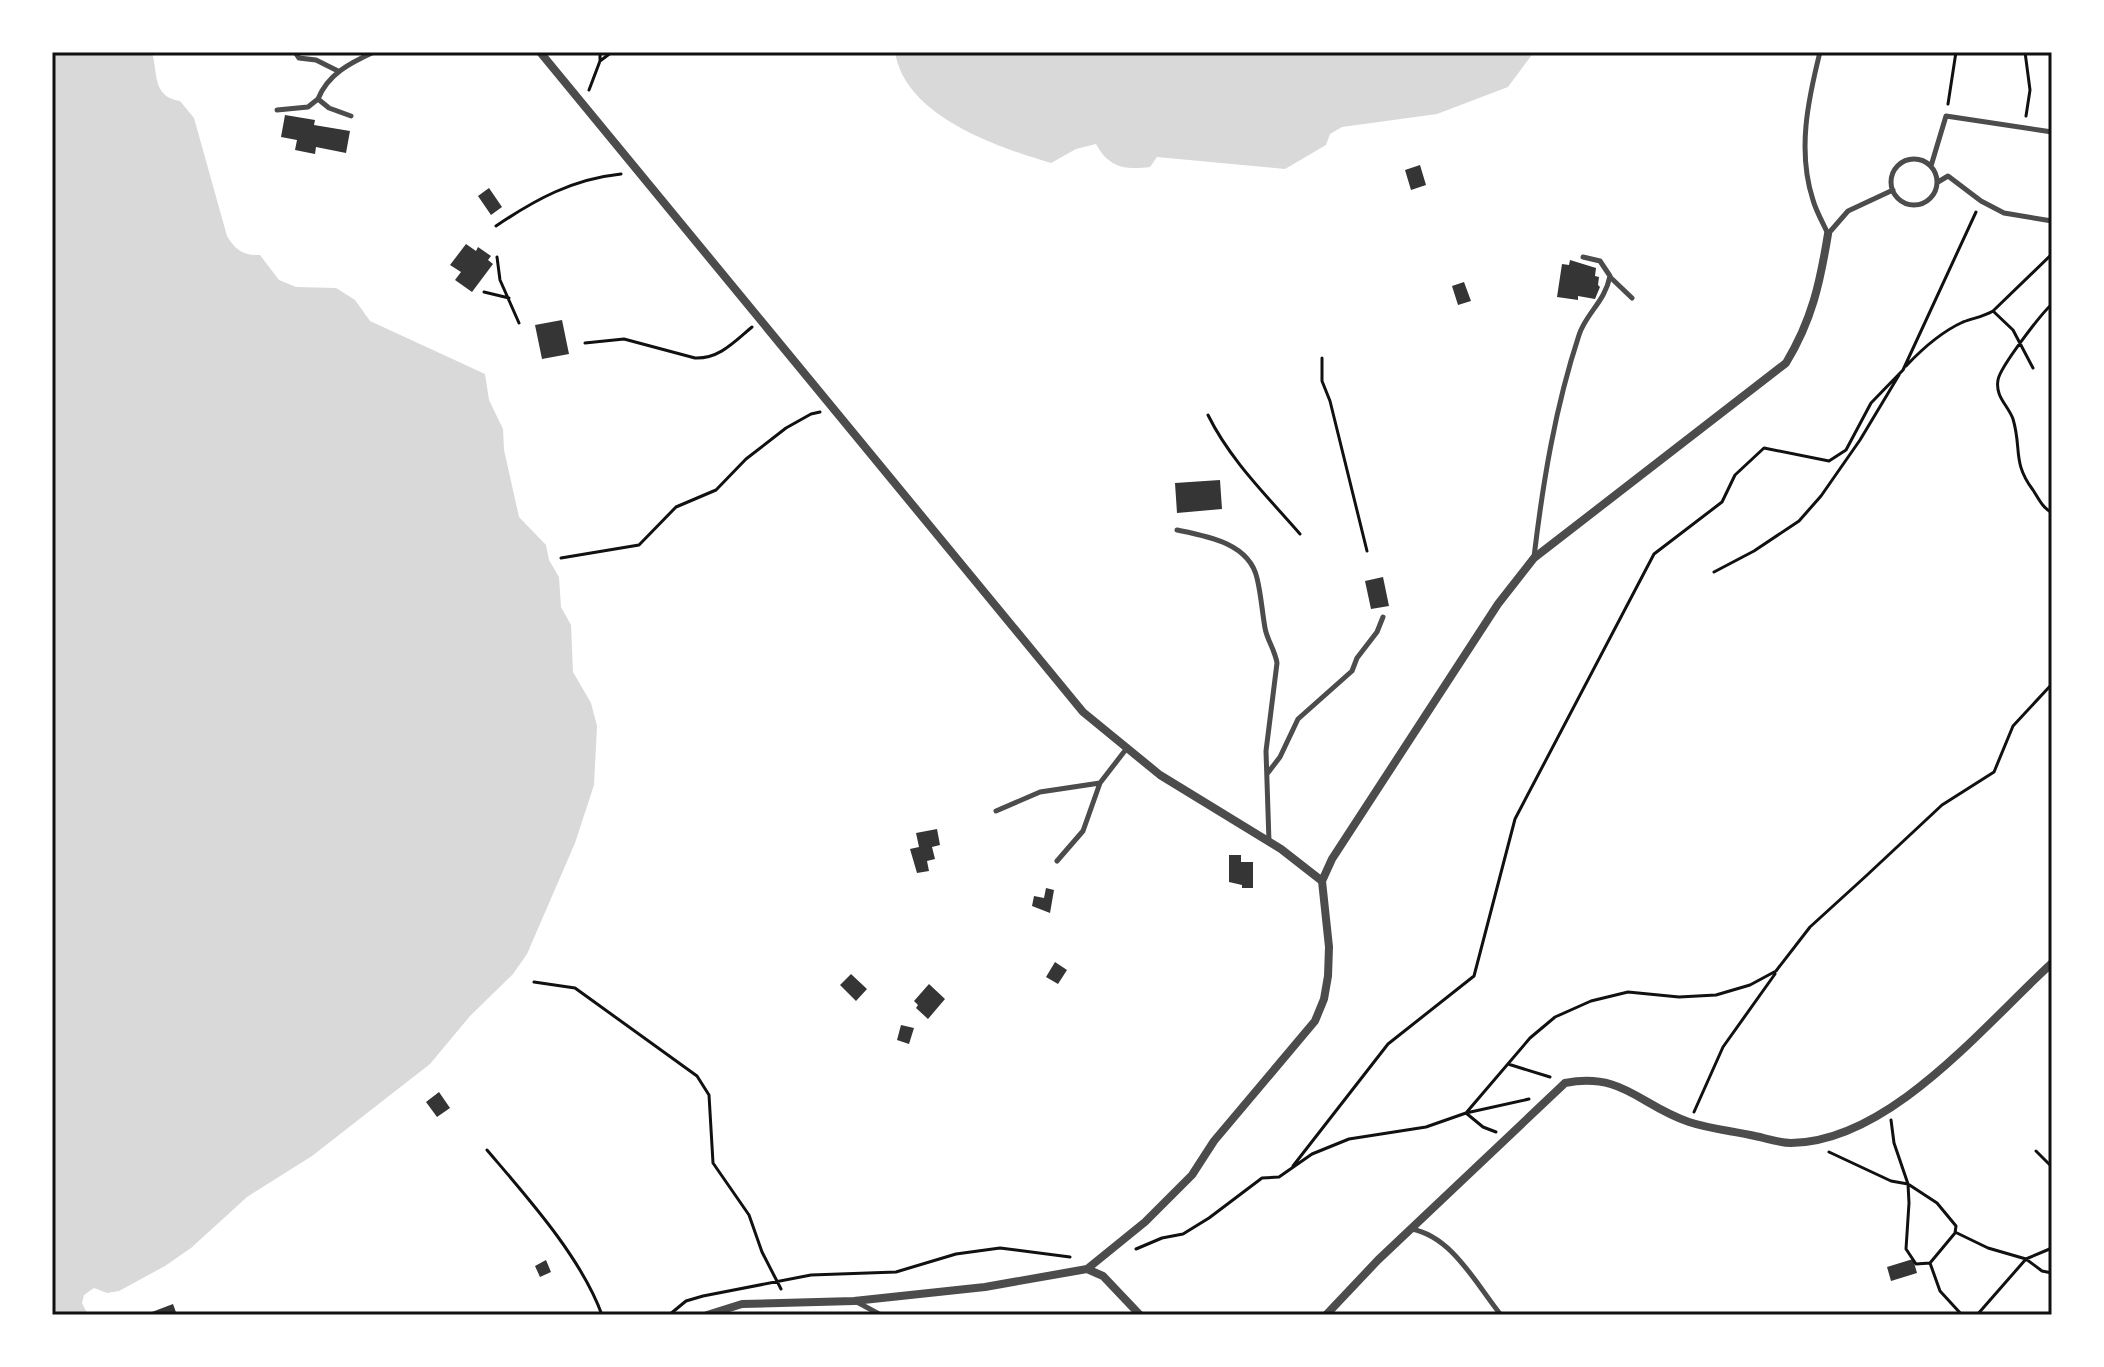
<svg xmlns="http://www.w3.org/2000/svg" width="2104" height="1367" font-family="'Sofia Sans Condensed',sans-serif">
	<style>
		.water { fill: #d9d9d9 }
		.building { fill: #353535 }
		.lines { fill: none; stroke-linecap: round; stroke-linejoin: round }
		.path { stroke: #111; stroke-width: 3 }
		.service { stroke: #4c4c4c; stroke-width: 5 }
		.minor { stroke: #4c4c4c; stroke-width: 8 }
		.neatline { fill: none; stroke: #111; stroke-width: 3 }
	</style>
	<rect width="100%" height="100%" fill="#fff"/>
	<path class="water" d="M52,52H152C158,73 152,97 180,101L194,118L227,236C235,250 244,256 260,255L279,280L296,287L336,288L355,300L370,321L485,374L489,400L503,429L504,450L519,517L546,545L549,560L559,577L561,607L571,625L573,672L591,703L597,726L594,785L575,843L527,954L513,974L470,1016L430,1064L312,1156L247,1197L191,1248L165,1266L119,1291L107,1293L94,1288L84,1295L82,1303L88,1315H52Z
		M895,52H1534L1508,87L1437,114L1342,127L1330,134L1326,145L1285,169L1157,157L1150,167C1125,170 1109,168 1096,144L1076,149L1051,163C997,147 905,116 895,52Z"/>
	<path class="building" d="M285,115L315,120L314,125L350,131L346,153L316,147L315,154L295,150L297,140L281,137Z
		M1420,165L1426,185L1411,190L1405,170Z
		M489,188L502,207L491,215L478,196Z
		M466,244L476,251L478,247L491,256L488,260L493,264L472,292L455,280L461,272L450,265Z
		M1570,260L1596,268L1595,276L1599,277L1598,285L1600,287L1595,299L1578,296V300L1557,297L1562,264L1569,265Z
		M1464,282L1471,301L1458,305L1452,286Z
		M562,320L569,354L542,359L535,325Z
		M1220,480L1222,509L1177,513L1175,483Z
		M1383,577L1389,606L1371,609L1365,581Z
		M937,829L940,845L932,847L935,859L927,861L929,871L917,873L910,849L919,847L916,833Z
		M1229,855H1241V862H1253V888H1242V885L1229,882Z
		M1046,888L1054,890L1050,913L1032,906L1034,896L1044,898Z
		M1055,962L1067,970L1058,984L1046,977Z
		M851,974L867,989L856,1001L840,985Z
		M929,984L945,999L928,1019L916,1008L918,1005L914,1001Z
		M901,1025L914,1028L909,1044L897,1040Z
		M439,1092L450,1108L437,1117L426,1102Z
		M1913,1259L1917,1273L1891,1281L1887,1267Z
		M546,1260L551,1272L540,1277L535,1266Z
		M173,1304L177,1315H144Z"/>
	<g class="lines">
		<path class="path" d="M2025,52L2030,90L2026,116
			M600,61V52
			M589,90L600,61L612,52
			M1948,104L1956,52
			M496,226C536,199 573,179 621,174
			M497,257L500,280L519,323
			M484,292L509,298
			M2052,304C2041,314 2000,367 1998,380C1995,397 2008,405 2013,419C2022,449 2012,462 2033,490C2039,499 2042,507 2052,513
			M1993,311L2013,330L2033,368
			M585,343L624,339L695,358C719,359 734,342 752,327
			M1322,358V381L1330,401L1367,551
			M1906,366C1922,349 1941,332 1963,322C1973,318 1983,317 1993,311L2052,254
			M1208,415C1230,460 1267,496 1300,534
			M561,558L639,545L676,507L716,490L746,459L786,428L811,414L820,412
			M1714,572L1754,551L1799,521L1821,496L1860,440L1899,375
			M534,982L575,988L697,1076L709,1095L713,1163L749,1215L762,1252L781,1289
			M1508,1064L1550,1077
			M1694,1112L1723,1047L1775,974
			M1466,1113L1529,1099
			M1466,1113L1483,1127L1496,1132
			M487,1150C527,1197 581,1257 602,1315
			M2036,1151L2052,1167
			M1829,1152L1891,1181L1908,1184L1909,1203L1906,1249L1916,1264L1930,1263L1955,1233L1956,1226L1937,1203L1908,1184L1894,1143L1891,1120
			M1293,1166L1388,1044L1474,976L1515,819L1654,554L1722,502L1735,475L1764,448L1829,461L1846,450L1871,403L1903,370L1976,212
			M1957,1233L1988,1248L2026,1259L2042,1271L2052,1273
			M1136,1249L1162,1238L1183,1234L1209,1218L1262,1178L1279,1177L1312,1154L1349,1139L1426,1127L1466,1113L1530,1038L1555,1017L1591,1001L1628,992L1679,997L1716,995L1750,985L1776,971L1810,927L1866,876L1942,805L1994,772L2013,726L2052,684
			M1930,1263L1940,1291L1962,1315
			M669,1315L686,1301L703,1296L811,1275L896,1272L956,1254L1000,1248L1070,1257
			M1977,1315L2026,1259L2052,1248"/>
		<path class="service" d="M295,52L299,58L316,60L338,71
			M1820,52C1808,100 1797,151 1813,200C1816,211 1823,223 1828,234L1848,211L1893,190
			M277,110L308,107L318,99
			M351,116L329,108L318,99C328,74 350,63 374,52
			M1891 182a23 23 0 1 1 46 0a23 23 0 1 1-46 0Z
			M1931,166L1946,116L2052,132
			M1938,182L1948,176L1981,201L2004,213L2052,221
			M1610,277L1632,298
			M1177,530C1207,536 1249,543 1257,578C1261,594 1262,611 1265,628C1267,640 1275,650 1277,663L1266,751L1269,842
			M1534,557C1543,482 1555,408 1579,335C1586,313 1605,302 1610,276L1600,261L1583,257
			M1267,774L1280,757L1298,719L1352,671L1357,658L1377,632L1383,617
			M996,811L1040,792L1100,783
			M1057,861L1083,831L1100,783L1127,748
			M1411,1229C1452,1236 1476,1284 1501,1315
			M855,1301L881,1315"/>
		<path class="minor" d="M540,52L1083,712L1160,775L1281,849L1322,881
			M1087,1269L1103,1276L1140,1315
			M707,1315L742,1304L854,1301L985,1287L1087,1269L1145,1222L1192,1175L1214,1141L1315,1021L1324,999L1328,976L1329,947L1322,881L1332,859L1498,604L1534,558L1786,363C1812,320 1820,283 1828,234
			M1326,1315L1378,1260L1565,1083C1623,1072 1639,1105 1689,1122C1710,1129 1733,1131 1755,1136C1766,1138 1779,1143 1791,1143C1890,1142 1984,1025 2052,963"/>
	</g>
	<rect width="2104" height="1367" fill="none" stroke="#ffffff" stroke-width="108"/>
	<rect x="54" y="54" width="1996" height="1259" class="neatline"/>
</svg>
